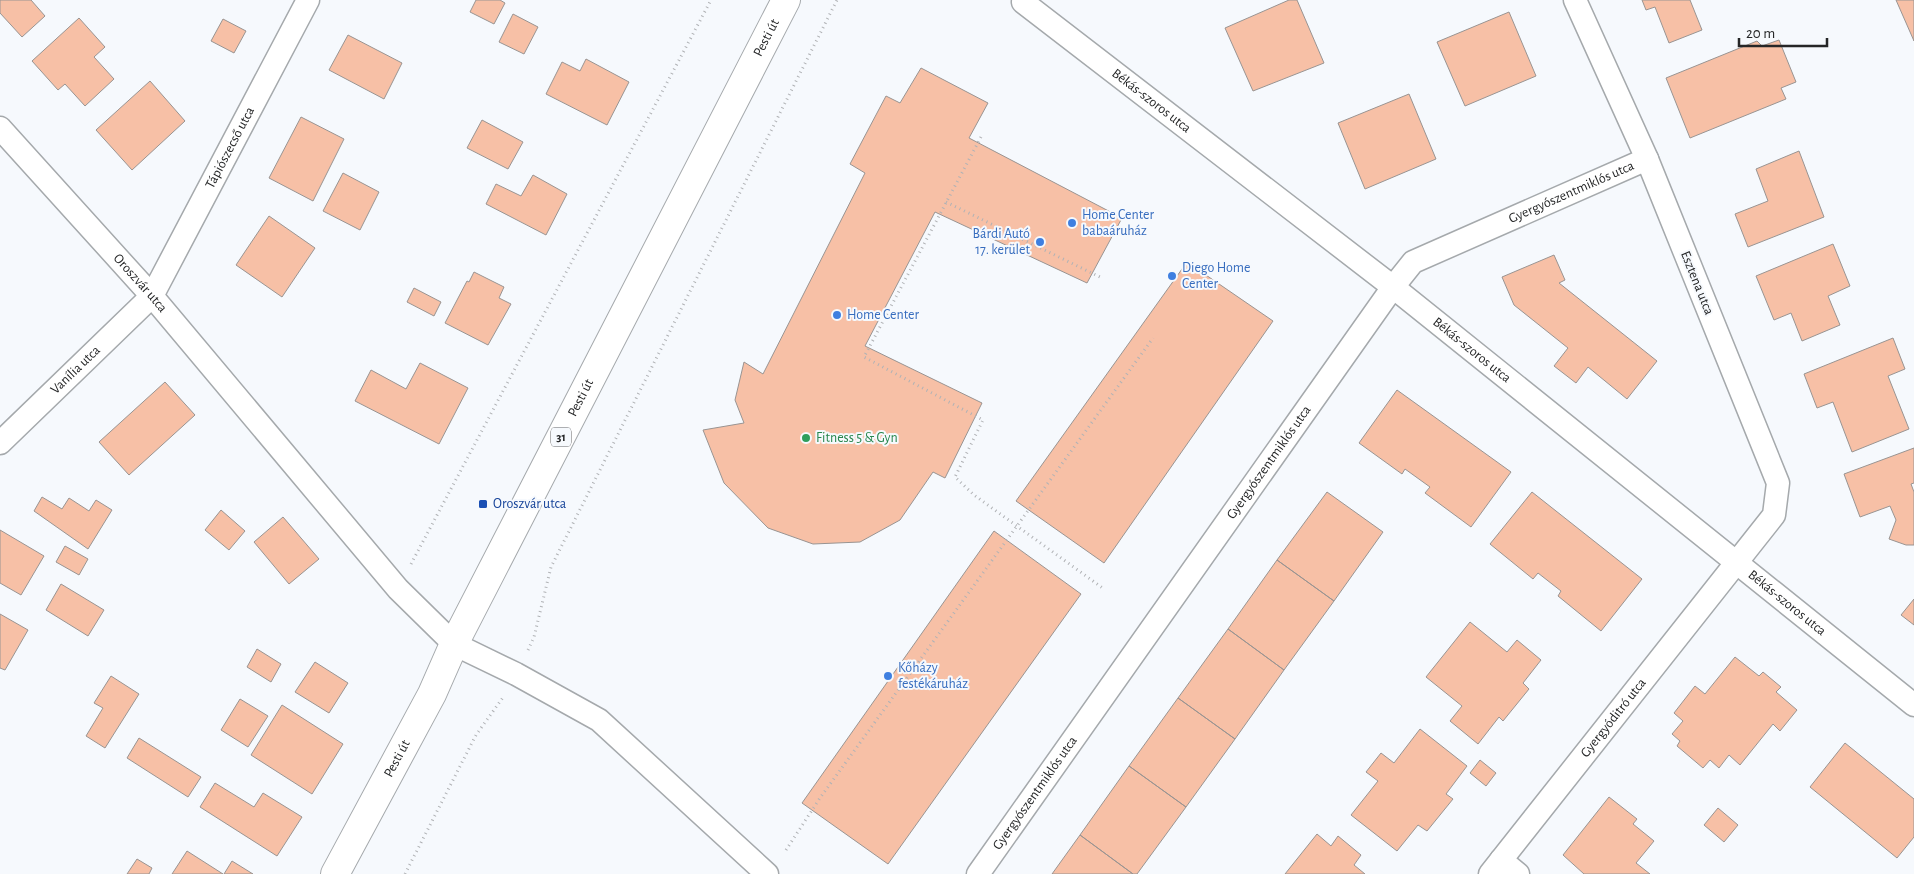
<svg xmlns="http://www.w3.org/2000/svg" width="1914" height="874" font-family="'Alegreya Sans',sans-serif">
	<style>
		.building { fill: #f7c0a6; stroke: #999492 }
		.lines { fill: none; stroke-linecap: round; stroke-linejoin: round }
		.street-casing { stroke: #a5a9ac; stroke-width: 25 }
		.primary-casing { stroke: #a5a9ac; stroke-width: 30 }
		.path { stroke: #b0b2b5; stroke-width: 3; stroke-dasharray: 1 4; stroke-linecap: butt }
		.street { stroke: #fff; stroke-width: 22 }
		.primary { stroke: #fff; stroke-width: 28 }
		.shop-dot { fill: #3f7fe0; stroke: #f6f9fd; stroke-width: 2 }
		.leisure-dot { fill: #2e9e5b; stroke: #f6f9fd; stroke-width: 2 }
		.transit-dot { fill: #1a4fb4; stroke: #f6f9fd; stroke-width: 2 }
		.labels { text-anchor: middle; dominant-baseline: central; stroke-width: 4; stroke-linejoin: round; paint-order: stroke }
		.shield { fill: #f6f9fd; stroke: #646567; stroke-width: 1 }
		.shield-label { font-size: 12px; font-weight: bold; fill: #252627 }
		.street-label { font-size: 14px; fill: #252627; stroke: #f6f9fd }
		.shop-label { font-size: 14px; fill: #366cbe; stroke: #f6f9fd; text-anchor: start }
		.leisure-label { font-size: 14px; fill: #27864d; stroke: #f6f9fd; text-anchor: start }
		.transit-label { font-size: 14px; fill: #164399; stroke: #f6f9fd; text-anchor: start }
	</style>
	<rect width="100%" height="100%" fill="#f6f9fd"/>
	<path class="building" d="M0,0H31L45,16L22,37L0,13Z
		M476,0H500L505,3L494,24L470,12Z
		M1289,0H1297L1324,63L1253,91L1225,28Z
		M1642,0H1690L1702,30L1669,43L1655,7L1646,10Z
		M1896,0H1914V41Z
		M1509,12L1536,76L1465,106L1437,42Z
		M513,14L538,27L524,54L499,42Z
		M79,18L105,47L94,57L114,79L85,106L65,84L58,90L32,61Z
		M223,19L246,31L234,53L211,41Z
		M348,35L402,63L384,99L329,70Z
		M1779,40L1796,82L1781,88L1786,99L1690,138L1666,78L1757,41L1762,46Z
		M586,59L629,82L607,125L546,94L562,62L580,71Z
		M921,68L988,103L969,138L1122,218L1087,283L935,212L865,346L982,403L945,478L933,472L900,520L860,542L813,544L768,528L724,483L703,430L744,423L735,400L744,362L763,374L865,173L850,164L886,96L900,103Z
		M150,81L185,121L132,170L96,130Z
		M1409,94L1436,159L1365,189L1338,123Z
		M301,117L344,139L313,201L269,178Z
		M482,120L523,142L508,169L467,148Z
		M1799,151L1824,217L1748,247L1735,214L1768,201L1756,169Z
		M343,173L379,192L360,230L323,211Z
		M533,175L567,194L546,235L486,204L496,184L521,196Z
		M269,216L315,248L282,297L236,265Z
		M1833,244L1850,286L1828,296L1840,325L1802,341L1791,313L1774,320L1756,276Z
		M1554,255L1565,280L1559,283L1657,361L1627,399L1588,367L1576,383L1554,366L1568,348L1514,305L1502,277Z
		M1187,262L1273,321L1104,563L1016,501Z
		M474,272L504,287L499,298L511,304L488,345L445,323L467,281L469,282Z
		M414,288L441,302L434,316L407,302Z
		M1893,338L1905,369L1888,376L1909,429L1852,452L1833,402L1817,408L1804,374Z
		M420,363L468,388L439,444L355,401L371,370L406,389Z
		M165,382L195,415L129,475L99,442Z
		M1397,390L1511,472L1471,527L1425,493L1430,487L1405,469L1402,474L1359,443Z
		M1914,448V483L1911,484L1914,492V545H1906L1889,539L1896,520L1890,506L1860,517L1844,474Z
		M1327,492L1383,532L1334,601L1277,560Z
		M1532,492L1642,579L1601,631L1558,596L1561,591L1538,573L1533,579L1490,544Z
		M42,497L62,509L69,498L89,511L96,500L112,510L88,549L34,511Z
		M221,510L245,531L229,550L205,530Z
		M283,517L319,559L289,584L254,542Z
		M0,530L44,556L21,595L0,583Z
		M994,531L1081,594L888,864L802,803Z
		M65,546L88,559L79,575L56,562Z
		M1277,560L1334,601L1284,670L1228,629Z
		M61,584L104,610L88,636L46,610Z
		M1914,599V625L1901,615Z
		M0,614L28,630L5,670L0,668Z
		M1470,622L1507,652L1517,640L1541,660L1523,683L1529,689L1503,721L1499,717L1478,744L1450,721L1462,706L1426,677Z
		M1228,629L1284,670L1235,739L1178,698Z
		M257,649L281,664L271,682L247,667Z
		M1735,657L1759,676L1763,672L1781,687L1776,692L1797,710L1780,731L1773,724L1740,765L1729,755L1719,768L1710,760L1703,768L1677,746L1680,741L1672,734L1683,721L1674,713L1695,686L1705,694Z
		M315,662L348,683L329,713L295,692Z
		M111,676L139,694L105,748L86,736L103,708L94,703Z
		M1178,698L1235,739L1186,807L1129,766Z
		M240,699L268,716L248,747L221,730Z
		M282,705L343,744L312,794L251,755Z
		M1420,729L1467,766L1446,794L1453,799L1427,831L1418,825L1397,851L1351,815L1378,781L1366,772L1381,753L1394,763Z
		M139,738L201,777L188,797L127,758Z
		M1845,743L1914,799V837L1897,858L1810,787Z
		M1480,760L1496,773L1486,786L1470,773Z
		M1129,766L1186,807L1137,874H1133L1080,835Z
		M215,783L254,807L263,793L302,817L277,856L200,807Z
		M1609,797L1637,819L1633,824L1654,841L1636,863L1650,874H1584L1563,855Z
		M1718,808L1738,825L1724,842L1704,825Z
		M1317,834L1331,846L1338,836L1361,855L1354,865L1365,874H1285Z
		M1080,835L1133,874H1052Z
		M187,851L223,874H172Z
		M137,859L152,868L149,874H127Z
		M232,861L253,874H224Z"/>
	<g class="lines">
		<defs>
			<g id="street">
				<path id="s1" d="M1023,2L1393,287L1914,705"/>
				<path id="s2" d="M0,128L152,296L398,589L454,644L516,674L599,720L767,874"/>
				<path id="s3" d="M0,443L152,296L308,0"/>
				<path d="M1501,860L1518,874"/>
				<path id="s4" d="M978,874L1393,287L1413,262L1647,159"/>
				<path id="s5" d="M1490,874L1774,515L1778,483L1647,159L1575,0"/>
			</g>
			<g id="primary">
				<path id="s6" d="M335,874L432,694L454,644L786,0"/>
			</g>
		</defs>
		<use href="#street" class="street-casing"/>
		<use href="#primary" class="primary-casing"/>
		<path class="path" d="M981,137L864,357L983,420L955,477L974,495L1104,589
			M946,202L1102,278
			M411,564L711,0
			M528,650L534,637L551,567L837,0
			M786,850L820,798L1153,338
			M405,874L476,735L504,696"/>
		<use href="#street" class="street"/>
		<use href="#primary" class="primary"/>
	</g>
	<g class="shop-dot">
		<circle cx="1072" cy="223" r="5"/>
		<circle cx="1040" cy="242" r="5"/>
		<circle cx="1172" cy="276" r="5"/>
		<circle cx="837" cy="315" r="5"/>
		<circle cx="888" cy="676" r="5"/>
	</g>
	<circle class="leisure-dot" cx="806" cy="438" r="5"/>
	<rect class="transit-dot" x="478" y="499" width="10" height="10" rx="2.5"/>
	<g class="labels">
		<rect class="shield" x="551" y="427.5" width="20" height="19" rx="4"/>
		<g class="shield-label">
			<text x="561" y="437">31</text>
		</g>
		<g class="street-label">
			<text stroke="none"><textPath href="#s6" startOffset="941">Pesti út</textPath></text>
			<text stroke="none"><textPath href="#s1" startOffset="162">Békás-szoros utca</textPath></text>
			<text stroke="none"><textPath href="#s3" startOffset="379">Tápiószecső utca</textPath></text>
			<text stroke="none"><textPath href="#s4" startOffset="924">Gyergyószentmiklós utca</textPath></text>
			<text transform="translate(1697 283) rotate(68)">Esztena utca</text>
			<text stroke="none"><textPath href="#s2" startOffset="209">Oroszvár utca</textPath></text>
			<text stroke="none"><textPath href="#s1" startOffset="568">Békás-szoros utca</textPath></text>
			<text stroke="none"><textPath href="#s3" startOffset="105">Vanília utca</textPath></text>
			<text stroke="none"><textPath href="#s6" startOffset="536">Pesti út</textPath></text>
			<text stroke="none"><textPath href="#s4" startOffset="504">Gyergyószentmiklós utca</textPath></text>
			<text stroke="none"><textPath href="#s1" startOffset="972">Békás-szoros utca</textPath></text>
			<text stroke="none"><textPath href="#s5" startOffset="199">Gyergyóditró utca</textPath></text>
			<text stroke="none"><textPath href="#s6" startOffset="131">Pesti út</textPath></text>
			<text stroke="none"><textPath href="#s4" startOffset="99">Gyergyószentmiklós utca</textPath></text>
		</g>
		<g class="shop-label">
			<text x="1082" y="215">Home Center<tspan x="1082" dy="16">babaáruház</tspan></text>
			<text x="1030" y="234" text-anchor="end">Bárdi Autó<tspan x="1030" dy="16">17. kerület</tspan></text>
			<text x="1182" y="268">Diego Home<tspan x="1182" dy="16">Center</tspan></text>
			<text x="847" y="315">Home Center</text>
			<text x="898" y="668">Kőházy<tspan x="898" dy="16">festékáruház</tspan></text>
		</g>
		<g class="leisure-label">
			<text x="816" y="438">Fitness 5 &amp; Gyn</text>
		</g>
		<g class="transit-label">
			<text x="493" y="504">Oroszvár utca</text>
		</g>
	</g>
	<path d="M1739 38v8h88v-8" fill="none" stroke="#252627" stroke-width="2.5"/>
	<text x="1746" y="38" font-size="15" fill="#252627" stroke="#f6f9fd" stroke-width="4" paint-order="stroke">20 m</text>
</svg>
